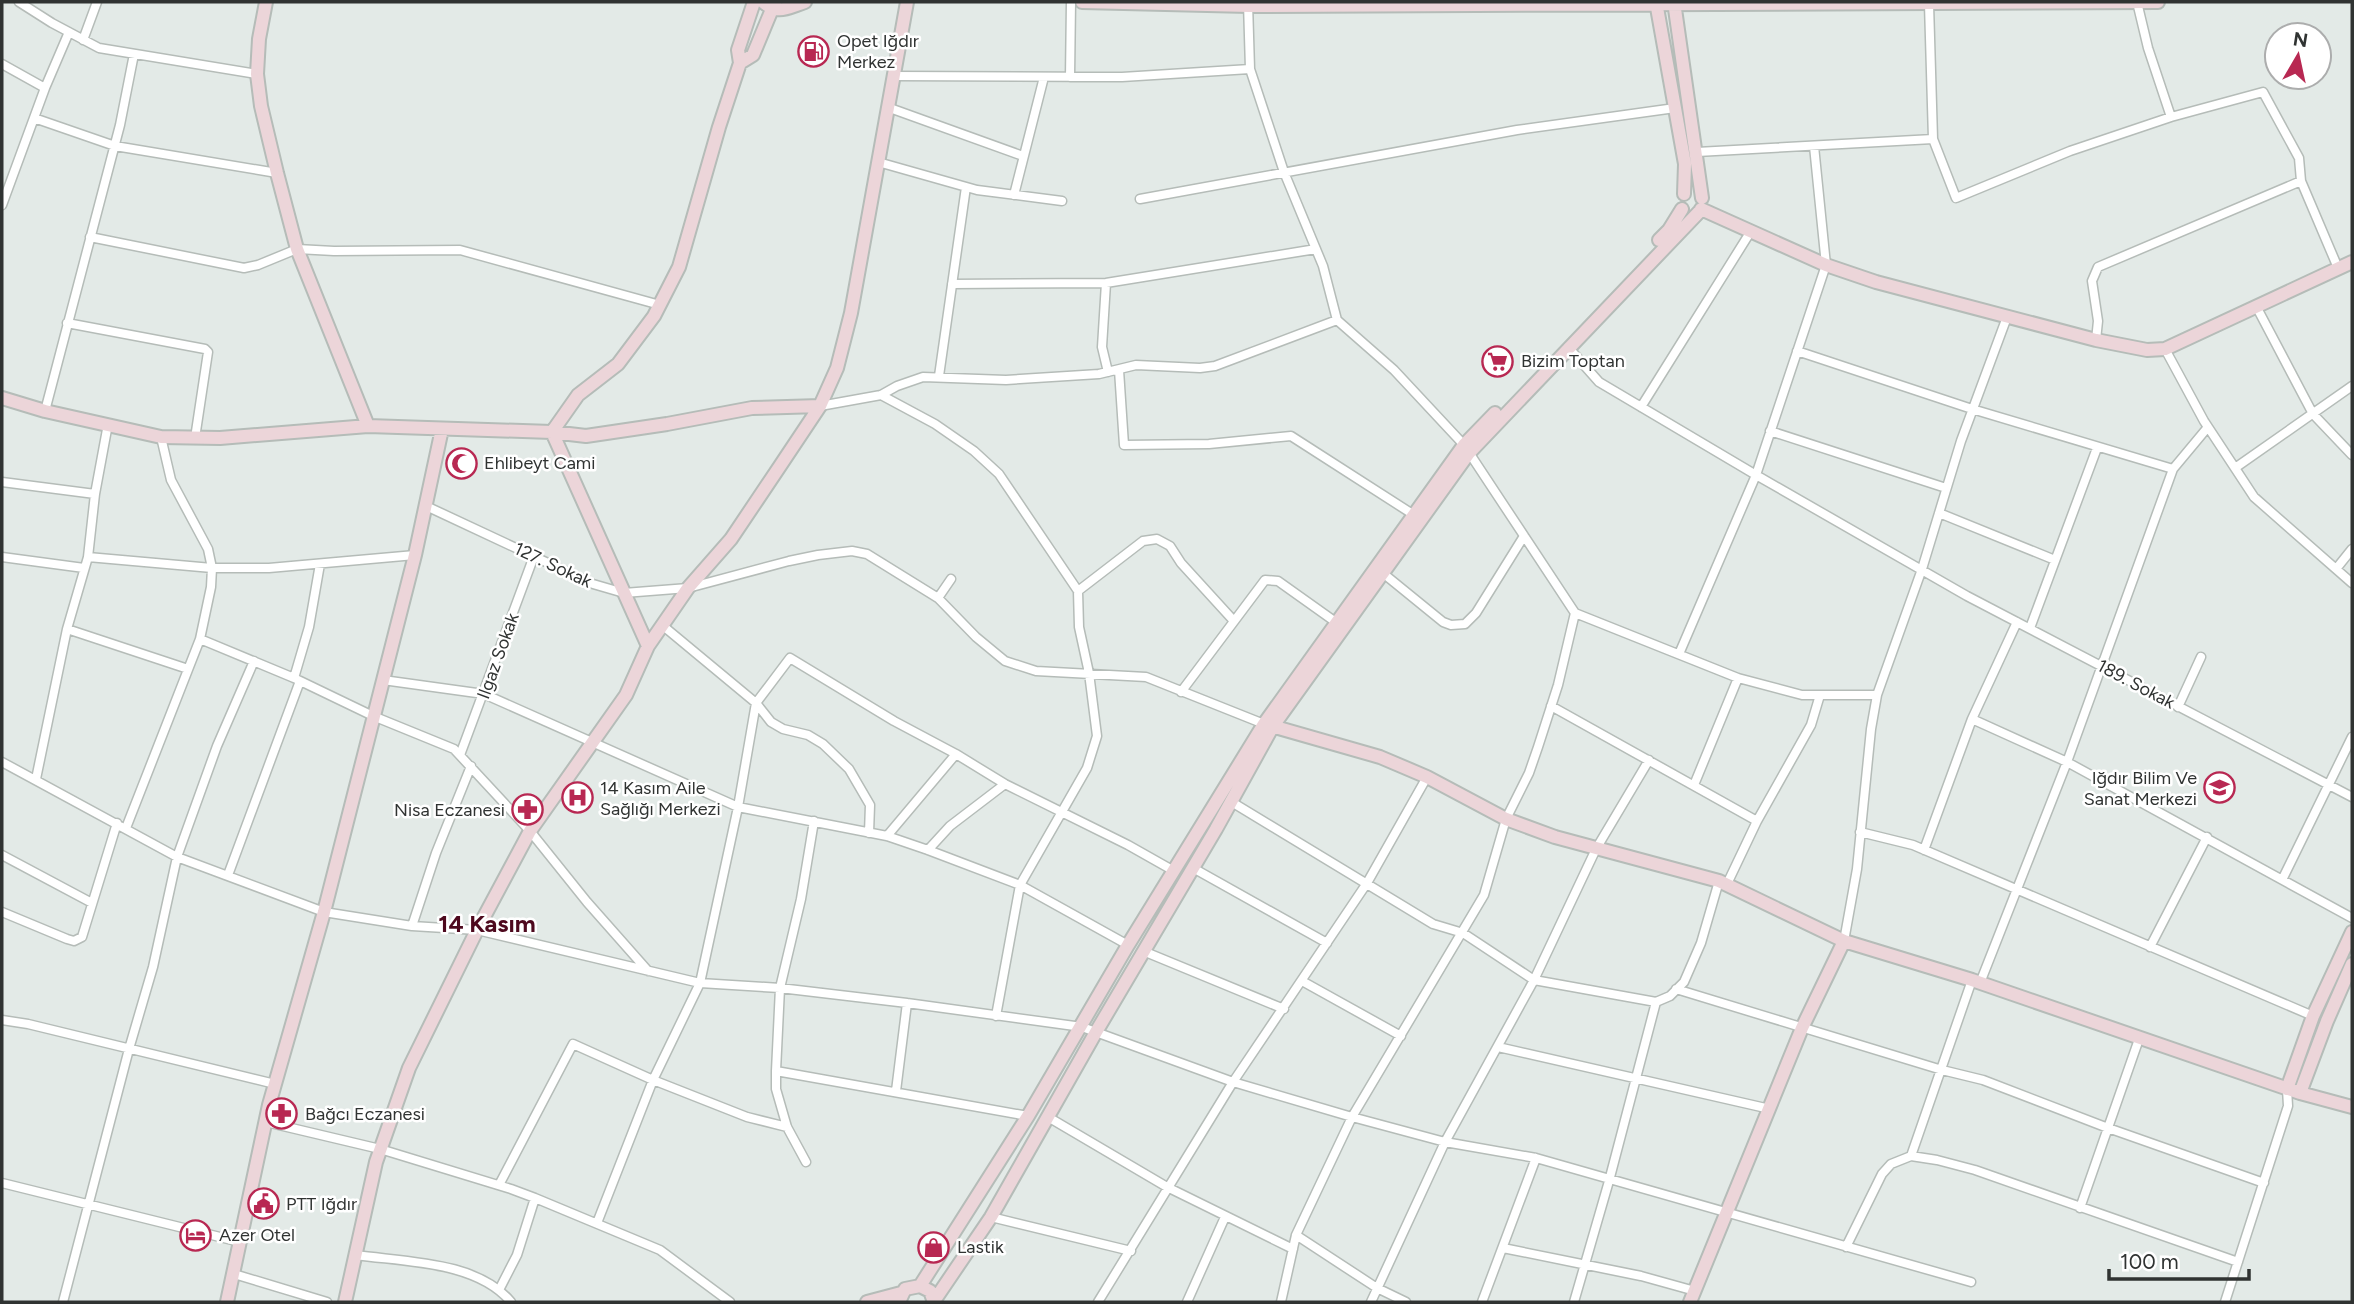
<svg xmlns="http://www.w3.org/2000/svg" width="2354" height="1304" font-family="Figtree,sans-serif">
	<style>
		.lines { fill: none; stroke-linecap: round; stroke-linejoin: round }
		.street-casing { stroke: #b5bcb8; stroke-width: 11 }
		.secondary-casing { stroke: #b5bcb8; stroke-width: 16 }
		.street { stroke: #fff; stroke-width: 8 }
		.secondary { stroke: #ecd5d9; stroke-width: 12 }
		.labels { text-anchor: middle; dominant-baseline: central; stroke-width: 5; stroke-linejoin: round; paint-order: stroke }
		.poi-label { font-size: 18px; fill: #303332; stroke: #fff; text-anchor: start }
		.street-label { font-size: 18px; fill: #303332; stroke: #fff }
		.district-label { font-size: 24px; font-weight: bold; fill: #4e091e; stroke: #fff }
	</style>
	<rect width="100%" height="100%" fill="#e3eae7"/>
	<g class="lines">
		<defs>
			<path id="street" d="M19,2L52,23L99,48L257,74
				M2137,2L2148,48L2171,117
				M1248,3L1250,69L1284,172L1323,266L1337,320L1394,370L1464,445L1575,613L1738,678L1802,695H1877
				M1929,4L1933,139L1956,198L2070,151L2171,117L2263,92L2299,158L2301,181L2338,268
				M83,40L97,2
				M2,64L45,88
				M892,76L1122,77L1250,69
				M1070,77L1071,2
				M887,107L1023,156
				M34,118L115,146L277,173
				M1697,152L1933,139
				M878,162L977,190L1062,201
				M1014,195L1044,77
				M1140,199L1517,130L1675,108
				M2,205L45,88L69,32
				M90,237L244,268L258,265L297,249L334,251L460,250L660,305
				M1106,283L1102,347L1108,372
				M952,284L1106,283L1316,249
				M2256,306L2313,414L2352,455
				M67,323L205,349L208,352L195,438
				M2096,340L2098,321L2092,281L2098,267L2301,181
				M1568,347L1599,382L1756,475L1967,596L2352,797
				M2165,349L2204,421L2254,497L2352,583
				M1797,351L1972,409L2173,469L2208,427
				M1119,370L1124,445L1209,444L1291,436L1414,515
				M939,376L966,187
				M881,395L935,424L974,451L999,474L1078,591L1079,627L1089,673L1097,736L1087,768L1020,885L996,1016
				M820,406L881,395L897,386L923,377L1006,380L1099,374L1136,365L1200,368L1215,366L1337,320
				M1641,407L1751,231
				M45,411L120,125L134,54
				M1770,431L1946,488
				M2235,468L2352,386
				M2,482L95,494
				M426,506L593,584L624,593L688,588L789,561L818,555L852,551L867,554L938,598L976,637L1005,661L1036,671L1146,677L1264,724
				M1939,513L2055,560
				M2,557L84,568
				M88,557L212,568H269L415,555
				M2336,569L2352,549
				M1384,574L1443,622L1451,625L1465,624L1476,613L1524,536
				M1078,591L1143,541L1157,539L1170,546L1181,563L1233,620
				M938,598L951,579
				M662,625L756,703L771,722L783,729L808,735L823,744L849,769L870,805L869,833
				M2030,628L2097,448
				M67,629L188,669
				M200,639L294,678L373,716L454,749L530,831L587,902L648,971
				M1679,654L1756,475L1826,265L1814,146
				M294,678L309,627L320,564
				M383,680L484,694L738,807L887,836L928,850L1020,885L1128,945
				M1181,692L1265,580L1278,581L1337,623
				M1551,706L1757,821L1727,884
				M2178,707L2201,657
				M1972,719L2067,762L2352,918
				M460,755L534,556
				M2,762L177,857L324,912L412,926L477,930L700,983L780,988L907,1003L1082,1027L1233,1082L1352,1117L1445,1142L1536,1158L1971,1282
				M36,779L67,629L88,557L95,494L108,424
				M1694,785L1738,678
				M1230,801L1433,924L1463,933L1534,980L1656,1002L1670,996L1684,982L1701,943L1719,881
				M1757,821L1811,725L1820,695
				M126,828L200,639L211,587L212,568L208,549L171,480L161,437
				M1860,832L1913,845L2313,1016
				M887,836L956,754
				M928,850L950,826L1005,784
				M1924,850L1972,719L2017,622
				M2,855L92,903
				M1193,868L1327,943
				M228,875L300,681
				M2283,878L2352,737
				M2,912L67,939L74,941L82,937L117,823
				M412,926L436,853L471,766
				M1844,941L1857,869L1871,729L1877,695L1922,569L1961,441L2007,317
				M2150,947L2207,837
				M1143,951L1284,1009
				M1302,981L1401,1036
				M1980,983L2067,762L2173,469
				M1676,989L1942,1070L1983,1080L2108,1128L2264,1183
				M2,1020L28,1024L275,1084
				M1498,1047L1770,1109
				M776,1071L1028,1116
				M896,1091L907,1003
				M1048,1117L1167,1187L1293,1249
				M266,1122L380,1149L511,1189L535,1198L660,1250L730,1302
				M1911,1156L1972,980
				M806,1162L787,1127L776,1089V1071L780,988L801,899L814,821
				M2,1183L240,1242
				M499,1185L573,1044L653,1080L747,1117L787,1127
				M2080,1208L2139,1039
				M991,1217L1131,1251
				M597,1223L653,1080L700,983L738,807L756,703L790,658L894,721L956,754L1005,784L1128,845L1174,871
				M1296,1235L1377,1288L1406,1302
				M1846,1247L1882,1174L1891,1164L1911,1156L1937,1160L1975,1170L2238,1262
				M1503,1248L1641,1276L1695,1291
				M356,1255C405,1262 477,1261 511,1302
				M234,1274L327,1302
				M499,1290L517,1255L535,1198
				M63,1302L129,1049L153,967L177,857L217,746L254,661
				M1098,1302L1233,1082L1367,883L1427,777
				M1187,1302L1225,1217
				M1281,1302L1296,1235L1352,1117L1484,895L1506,819L1529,773L1538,747L1558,685L1575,613
				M1371,1302L1445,1142L1534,980L1596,849L1649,760
				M1482,1302L1536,1158
				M1574,1302L1609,1181L1656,1002
				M2225,1302L2288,1106L2287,1089"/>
			<path id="secondary" d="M266,2L259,39L257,74L261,106L277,173L297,249L368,426
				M763,2C778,15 787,8 805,2
				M1082,2L1249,6L2158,2
				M1656,2L1685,164L1684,194
				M1674,2L1702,198
				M740,63L753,55L775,2
				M1701,209L1826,265L1876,282L2096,340L2147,350L2165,349L2352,262
				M1659,240L1669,230L1682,209
				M2,398L45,411L161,437L220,438L368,426L552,432L586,436L667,424L752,408L820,406
				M648,646L552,432L578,395L618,364L654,316L679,267L719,127L740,63L738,50L754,2
				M1268,725L1380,757L1427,777L1506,819L1555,837L1719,881L1844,941L1972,980L2300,1093L2352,1107
				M2287,1089L2313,1016L2352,932
				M2300,1093L2327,1021L2352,964
				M920,1286L1028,1116L1128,945L1264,724L1464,445L1495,413
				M934,1301L991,1217L1096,1032L1216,829L1273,726L1469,453L1699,212
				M227,1302L269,1105L324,912L415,555L442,429
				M345,1302L376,1162L409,1068L477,930L530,831L626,695L648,646L688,588L731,539L780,466L820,406L837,368L851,313L907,2
				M867,1302L901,1293
				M899,1302L905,1289L920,1286L930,1291L934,1302
				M1690,1302L1802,1028L1844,941"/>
		</defs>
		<use href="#street" class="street-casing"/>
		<use href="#secondary" class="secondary-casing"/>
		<use href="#street" class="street"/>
		<use href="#secondary" class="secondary"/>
	</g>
	<defs>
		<symbol id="fuel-ring" viewBox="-11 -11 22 22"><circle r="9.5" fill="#fff" stroke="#b82852" stroke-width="1.5"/><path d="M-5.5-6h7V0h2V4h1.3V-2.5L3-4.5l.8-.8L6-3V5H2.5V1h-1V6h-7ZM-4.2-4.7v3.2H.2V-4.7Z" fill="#b82852"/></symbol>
		<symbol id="supermarket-ring" viewBox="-11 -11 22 22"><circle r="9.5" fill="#fff" stroke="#b82852" stroke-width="1.5"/><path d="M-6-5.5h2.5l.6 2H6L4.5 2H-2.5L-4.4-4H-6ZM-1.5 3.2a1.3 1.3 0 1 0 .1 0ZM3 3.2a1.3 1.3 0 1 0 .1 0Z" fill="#b82852"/></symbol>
		<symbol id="mosque-ring" viewBox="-11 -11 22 22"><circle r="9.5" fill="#fff" stroke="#b82852" stroke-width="1.5"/><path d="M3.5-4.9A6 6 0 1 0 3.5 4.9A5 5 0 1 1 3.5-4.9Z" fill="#b82852"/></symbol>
		<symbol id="school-ring" viewBox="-11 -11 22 22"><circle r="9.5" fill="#fff" stroke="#b82852" stroke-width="1.5"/><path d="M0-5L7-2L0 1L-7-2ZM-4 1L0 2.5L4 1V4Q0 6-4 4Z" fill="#b82852"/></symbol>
		<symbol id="hospital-ring" viewBox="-11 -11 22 22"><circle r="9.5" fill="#fff" stroke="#b82852" stroke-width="1.5"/><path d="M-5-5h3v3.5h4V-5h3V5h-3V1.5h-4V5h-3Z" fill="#b82852"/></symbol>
		<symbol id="pharmacy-ring" viewBox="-11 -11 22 22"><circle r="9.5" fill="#fff" stroke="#b82852" stroke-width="1.5"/><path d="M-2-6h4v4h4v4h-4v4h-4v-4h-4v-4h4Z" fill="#b82852"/></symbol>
		<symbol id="civic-ring" viewBox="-11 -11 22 22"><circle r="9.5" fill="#fff" stroke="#b82852" stroke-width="1.5"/><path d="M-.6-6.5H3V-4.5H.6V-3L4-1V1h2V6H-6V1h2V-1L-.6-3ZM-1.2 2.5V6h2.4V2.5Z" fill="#b82852"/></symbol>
		<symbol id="hotel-ring" viewBox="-11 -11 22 22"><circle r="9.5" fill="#fff" stroke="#b82852" stroke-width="1.5"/><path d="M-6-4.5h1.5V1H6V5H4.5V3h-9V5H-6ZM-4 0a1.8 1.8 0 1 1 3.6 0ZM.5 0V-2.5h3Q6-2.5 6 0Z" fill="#b82852"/></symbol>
		<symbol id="shop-ring" viewBox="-11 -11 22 22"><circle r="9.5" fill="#fff" stroke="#b82852" stroke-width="1.5"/><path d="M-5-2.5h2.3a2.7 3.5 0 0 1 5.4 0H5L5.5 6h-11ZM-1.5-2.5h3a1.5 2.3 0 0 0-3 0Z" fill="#b82852"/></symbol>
	</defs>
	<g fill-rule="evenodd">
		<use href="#fuel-ring" x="796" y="34" width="35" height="35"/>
		<use href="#supermarket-ring" x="1480" y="344" width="35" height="35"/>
		<use href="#mosque-ring" x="444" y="446" width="35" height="35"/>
		<use href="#school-ring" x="2202" y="770" width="35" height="35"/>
		<use href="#hospital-ring" x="560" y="780" width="35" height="35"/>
		<use href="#pharmacy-ring" x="510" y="792" width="35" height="35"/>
		<use href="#pharmacy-ring" x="264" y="1096" width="35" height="35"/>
		<use href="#civic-ring" x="246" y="1186" width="35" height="35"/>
		<use href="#hotel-ring" x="178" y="1218" width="35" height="35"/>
		<use href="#shop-ring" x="916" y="1230" width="35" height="35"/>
	</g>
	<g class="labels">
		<g class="poi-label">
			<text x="837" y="41">Opet Iğdır<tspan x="837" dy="21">Merkez</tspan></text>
			<text x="1521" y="361">Bizim Toptan</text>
			<text x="484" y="463">Ehlibeyt Cami</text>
			<text x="2197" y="778" text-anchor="end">Iğdır Bilim Ve<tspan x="2197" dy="21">Sanat Merkezi</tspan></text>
			<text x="600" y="788">14 Kasım Aile<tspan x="600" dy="21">Sağlığı Merkezi</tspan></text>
			<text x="505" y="810" text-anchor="end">Nisa Eczanesi</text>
			<text x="305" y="1114">Bağcı Eczanesi</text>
			<text x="286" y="1204">PTT Iğdır</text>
			<text x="219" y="1235">Azer Otel</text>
			<text x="957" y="1247">Lastik</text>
		</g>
		<g class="street-label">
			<text transform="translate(553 565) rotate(25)">127. Sokak</text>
			<text transform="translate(498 656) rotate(-70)">Ilgaz Sokak</text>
			<text transform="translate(2136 684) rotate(28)">189. Sokak</text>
		</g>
		<g class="district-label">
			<text x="487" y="923">14 Kasım</text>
		</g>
	</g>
	<rect width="2354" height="1304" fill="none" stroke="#303332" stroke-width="7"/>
	<g transform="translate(2298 56) rotate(9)"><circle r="33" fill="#ffffff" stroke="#acadad" stroke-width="2"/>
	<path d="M0-5L12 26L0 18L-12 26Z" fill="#b82852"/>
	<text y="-10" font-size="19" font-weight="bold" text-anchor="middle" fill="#303332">N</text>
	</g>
	<path d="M2109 1269v10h140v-10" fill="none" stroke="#303332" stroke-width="3.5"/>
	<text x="2120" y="1269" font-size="21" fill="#303332" stroke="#ffffff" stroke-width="5" paint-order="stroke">100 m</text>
</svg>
